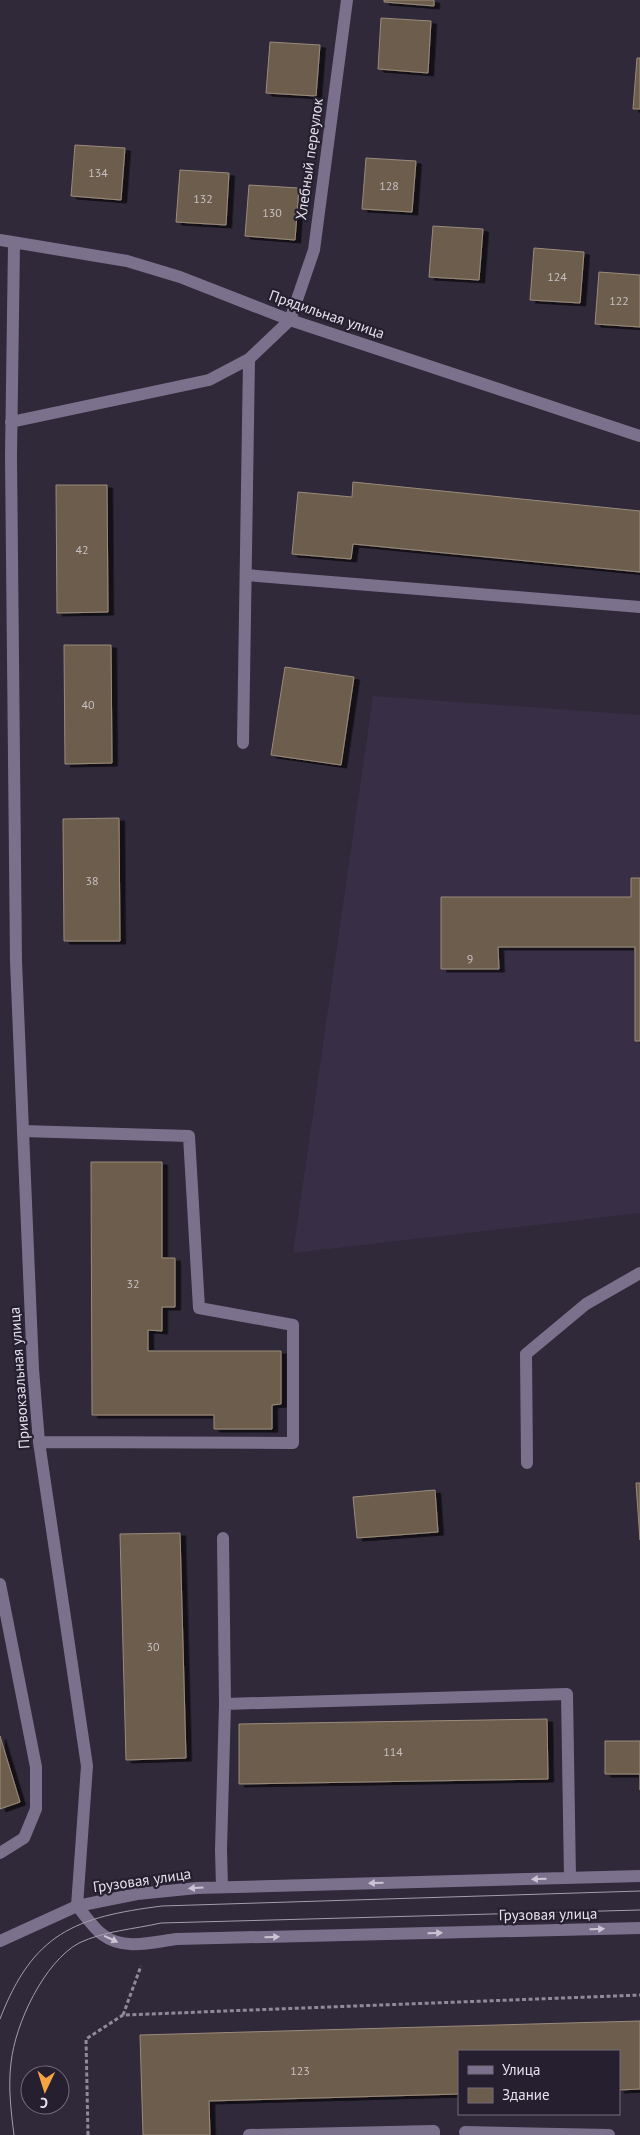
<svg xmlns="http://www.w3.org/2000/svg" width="640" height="2135" font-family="'PT Sans',sans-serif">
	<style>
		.built { fill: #382f46 }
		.building { fill: #6c5d4d; stroke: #9b8b7b; filter: url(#shadow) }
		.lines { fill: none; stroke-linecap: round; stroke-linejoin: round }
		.path { stroke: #8f8a97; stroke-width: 3; stroke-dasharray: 4 2.5; stroke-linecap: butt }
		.minor { stroke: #7b718d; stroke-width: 12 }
		.tram { stroke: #a39eab; stroke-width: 1 }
		.oneway { fill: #cac5d4 }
		.labels { text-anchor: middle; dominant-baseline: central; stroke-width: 4.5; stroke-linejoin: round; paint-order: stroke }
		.number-label { font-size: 12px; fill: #c7c0c4 }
		.street-label { font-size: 15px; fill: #e5e1ec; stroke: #251f2f }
	</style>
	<defs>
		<filter id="shadow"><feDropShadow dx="5.5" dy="3" stdDeviation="0" flood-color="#0009"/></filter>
	</defs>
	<rect width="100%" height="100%" fill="#2f2939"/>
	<path class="built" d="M373,696L640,715V1213L293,1253Z"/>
	<path class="building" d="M384,0H434V6L384,2Z
		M381,18L431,21L428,73L378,69Z
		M270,42L320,45L316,96L266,93Z
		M637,58H640V109H633Z
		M75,145L125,148L121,200L71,196Z
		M366,158L416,161L412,212L362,209Z
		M180,170L229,173L226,225L176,222Z
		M249,185L299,188L295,240L245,236Z
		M433,226L483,229L479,280L429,277Z
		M534,248L584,252L580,303L530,300Z
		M599,272L640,275V327L595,324Z
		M353,482L640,511V572L353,544L351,559L292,554L298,492L352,497Z
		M56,485H107L108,612L57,613Z
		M64,645H111L112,763L65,764Z
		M285,667L354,677L341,765L271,755Z
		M119,818L120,941H64L63,819Z
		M631,878H640V1041H635V947H498L499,969H441V897H631Z
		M91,1162H162V1258H175V1307H162V1331L148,1330V1351H281V1404L272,1405V1429H214V1415H92Z
		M636,1483H640V1540Z
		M435,1490L438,1532L357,1538L353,1497Z
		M180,1533L186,1758L126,1760L120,1534Z
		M547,1719L548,1779L239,1784V1724Z
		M0,1736L20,1802L0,1809Z
		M605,1741H640V1790V1774H605Z
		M640,2021V2089L619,2090V2051H459V2094L209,2101L210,2135H143L140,2035Z"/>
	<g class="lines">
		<path class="path" d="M123,2015L141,1966
			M88,2135L86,2039L123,2015L640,1995"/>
		<path class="minor" d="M0,240L127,261L180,277L290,320L640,436
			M14,244L11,456L16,961L23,1131L33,1369L39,1442L87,1766L77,1906
			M11,422L209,380L249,359L290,320L314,250L347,0
			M246,575L640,607
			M243,743L249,359
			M23,1131L189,1136L199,1308L293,1325V1443L39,1442
			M527,1463L526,1354L586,1304L640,1273
			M223,1538L225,1704
			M0,1584L36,1767V1809L24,1838L0,1853
			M222,1887L221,1850L225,1704L567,1694L570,1878
			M77,1906C85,1915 93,1928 103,1935C124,1951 153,1942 177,1939L640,1928
			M0,1941L77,1906L137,1894L197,1888L640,1876
			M465,2132L609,2135
			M249,2135L434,2131V2135"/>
		<path class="tram" d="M0,2019C33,1933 75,1917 162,1906L640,1891
			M14,2135C11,2111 8,2087 11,2063C15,2024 44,1962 79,1943C104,1931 135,1929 161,1923L640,1910"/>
	</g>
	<defs><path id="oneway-solid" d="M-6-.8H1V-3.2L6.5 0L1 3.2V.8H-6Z" transform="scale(1.25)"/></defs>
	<g class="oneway">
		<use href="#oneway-solid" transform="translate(539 1879) rotate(179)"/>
		<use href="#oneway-solid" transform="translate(376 1883) rotate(179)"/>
		<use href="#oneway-solid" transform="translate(196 1888) rotate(176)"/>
		<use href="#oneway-solid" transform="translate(597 1929) rotate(-1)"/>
		<use href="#oneway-solid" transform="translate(435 1933) rotate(-1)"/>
		<use href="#oneway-solid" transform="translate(272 1937) rotate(-1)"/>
		<use href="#oneway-solid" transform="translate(111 1939) rotate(25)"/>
	</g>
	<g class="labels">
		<g class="number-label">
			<text x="98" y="172">134</text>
			<text x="389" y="185">128</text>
			<text x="203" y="198">132</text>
			<text x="272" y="212">130</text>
			<text x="557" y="276">124</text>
			<text x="619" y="300">122</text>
			<text x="82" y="549">42</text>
			<text x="88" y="704">40</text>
			<text x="92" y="880">38</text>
			<text x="470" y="958">9</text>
			<text x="133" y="1283">32</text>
			<text x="153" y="1646">30</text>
			<text x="393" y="1751">114</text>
			<text x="300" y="2070">123</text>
		</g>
		<g class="street-label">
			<text transform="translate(309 159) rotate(-82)">Хлебный переулок</text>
			<text transform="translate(327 314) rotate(19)">Прядильная улица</text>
			<text transform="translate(19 1378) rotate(-94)">Привокзальная улица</text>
			<text transform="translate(142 1880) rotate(-8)">Грузовая улица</text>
			<text transform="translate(548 1914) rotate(-1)">Грузовая улица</text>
		</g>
	</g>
	<rect x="458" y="2050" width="162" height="65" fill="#251f2f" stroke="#726d7b"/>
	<rect x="468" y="2066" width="25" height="8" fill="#7b718d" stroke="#726d7b"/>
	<text x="502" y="2075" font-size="15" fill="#e5e1ec">Улица</text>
	<rect x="468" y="2088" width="25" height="15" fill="#6c5d4d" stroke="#726d7b"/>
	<text x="502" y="2100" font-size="15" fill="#e5e1ec">Здание</text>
	<g transform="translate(45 2090) rotate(184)"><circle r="24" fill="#251f2f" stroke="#726d7b"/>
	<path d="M0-4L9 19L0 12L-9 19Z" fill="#f4a443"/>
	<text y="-8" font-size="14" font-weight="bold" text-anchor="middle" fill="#e5e1ec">С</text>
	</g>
</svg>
